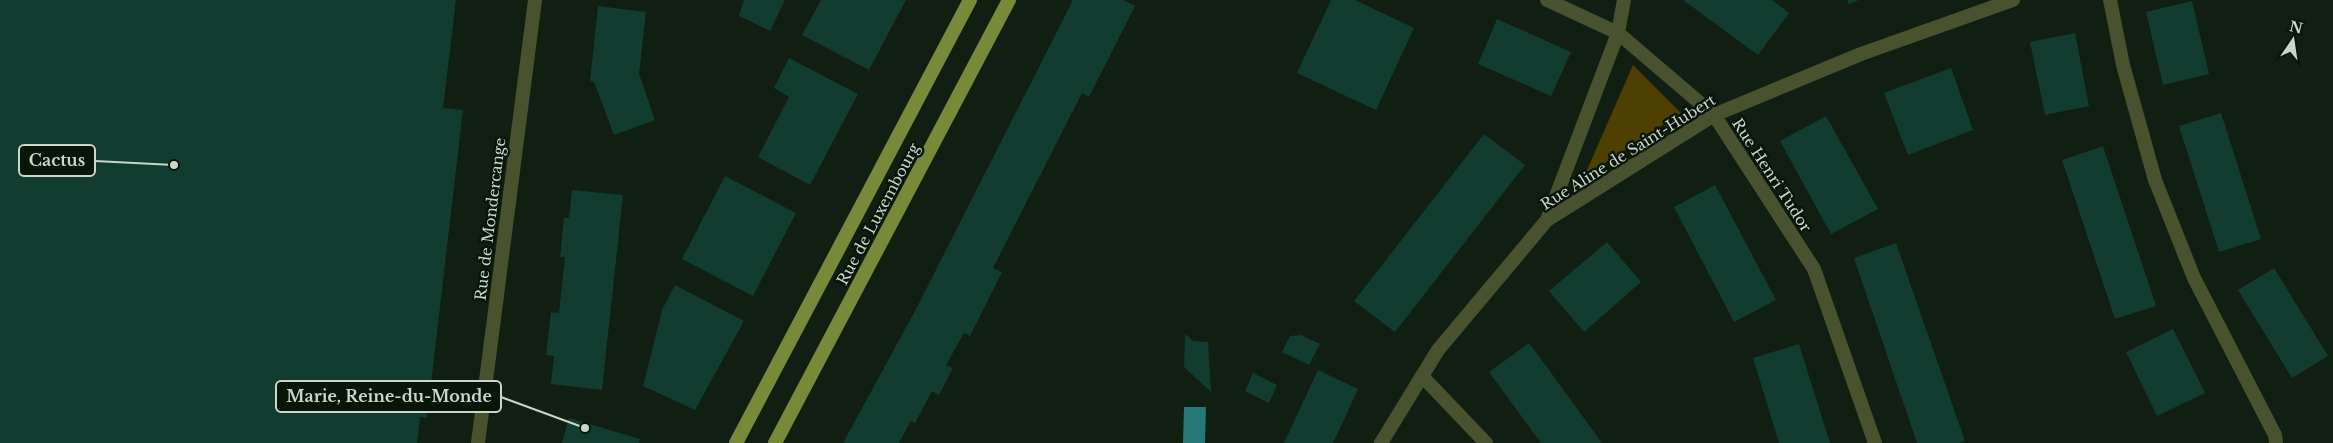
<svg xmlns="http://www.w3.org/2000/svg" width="2333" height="443" font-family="'Libre Baskerville',serif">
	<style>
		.green { fill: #4d4000 }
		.water { fill: #257777 }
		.building { fill: #123c30 }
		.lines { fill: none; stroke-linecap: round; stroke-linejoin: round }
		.minor { stroke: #49522e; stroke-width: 14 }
		.primary { stroke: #778a3a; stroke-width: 14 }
		.labels { text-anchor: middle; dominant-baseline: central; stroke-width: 5; stroke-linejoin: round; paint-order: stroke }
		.street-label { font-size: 15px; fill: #cbd5cb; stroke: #071608 }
		.leader { fill: none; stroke: #cbd5cb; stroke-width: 2 }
		.callout-dot { fill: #cbd5cb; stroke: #071608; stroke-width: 2 }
		.callout { fill: #071608; stroke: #cbd5cb; stroke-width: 2 }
		.callout-label { font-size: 16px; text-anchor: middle; font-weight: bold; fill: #cbd5cb }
	</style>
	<rect width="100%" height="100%" fill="#101f11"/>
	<path class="green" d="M1633,65L1681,113L1584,177Z"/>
	<path class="water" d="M1184,407H1206L1205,443H1183Z"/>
	<path class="building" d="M0,0H456L443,108L463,110L427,418L420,417L417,443H0Z
		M744,0H785L770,31L739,16Z
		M821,0H906L869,70L802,35Z
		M1073,0H1123L1135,6L1089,97L1082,93L993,268L1002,272L970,336L964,333L946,365L953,368L939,395L932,391L915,423L911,421L899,443H843L916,309Z
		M1331,0H1355L1414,28L1376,110L1297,73Z
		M1683,0H1772L1789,13L1758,55Z
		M1847,0H1859L1849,4Z
		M2192,1L2209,74L2163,85L2146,12Z
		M598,6L646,12L639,74L655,120L614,135L594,82L590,81Z
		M1497,19L1571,52L1551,96L1478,64Z
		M2075,33L2089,106L2045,115L2030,42Z
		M789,58L858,94L810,185L758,157L789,97L774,88Z
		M1951,68L1973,130L1908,155L1884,93Z
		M2221,113L2261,239L2219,252L2179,126Z
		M1826,116L1878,209L1831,234L1780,141Z
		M1484,134L1525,165L1395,332L1354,301Z
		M2103,146L2156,306L2115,319L2062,160Z
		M725,176L796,213L753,296L682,259Z
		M1715,185L1776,300L1734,322L1674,207Z
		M572,190L623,195L602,390L551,384L554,356L546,355L551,312L559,313L565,257H560L564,218H569Z
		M1607,242L1641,282L1584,332L1549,291Z
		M1896,243L1965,441L1959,443H1917L1854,258Z
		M2274,268L2328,356L2292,378L2238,290Z
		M675,285L744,321L695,410L643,386L662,310Z
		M2173,329L2205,393L2157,416L2126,352Z
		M1185,334L1193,341L1208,342L1211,392L1184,367Z
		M1301,335L1320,344L1309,365L1282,352L1290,336Z
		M1529,343L1552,374L1602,443H1541L1489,372Z
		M1799,344L1808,373L1830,443H1779L1771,417L1753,358Z
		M1318,370L1358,389L1343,422L1333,443H1284Z
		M1253,373L1277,385L1269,403L1245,391Z
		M569,418L640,439L639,443H562Z"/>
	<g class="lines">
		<path class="minor" d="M1547,0L1618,33L1714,115L1814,269L1875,443
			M2110,0L2123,65L2155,180L2194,278L2275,435L2276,443
			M1547,220L1618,33L1624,0
			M1422,376L1486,443
			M478,443L535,0
			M1381,443L1438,350L1547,220L1714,115L1861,54L2013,0"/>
		<path class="primary" d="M736,443L970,0
			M775,443L1009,0"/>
	</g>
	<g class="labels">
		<g class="street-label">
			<text transform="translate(1628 152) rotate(-32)">Rue Aline de Saint-Hubert</text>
			<text transform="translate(1772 175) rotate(57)">Rue Henri Tudor</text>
			<text transform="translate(878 214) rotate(-62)">Rue de Luxembourg</text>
			<text transform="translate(490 219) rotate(-83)">Rue de Mondercange</text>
		</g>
	</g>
	<path class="leader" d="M174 165L95 161M585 428L501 397"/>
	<g class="callout-dot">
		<circle cx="174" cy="165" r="5"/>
		<circle cx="585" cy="428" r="5"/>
	</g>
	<g class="callout">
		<rect x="19" y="145" width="76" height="31" rx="5"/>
		<rect x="276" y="381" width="225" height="31" rx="5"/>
	</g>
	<g class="callout-label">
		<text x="57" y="166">Cactus</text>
		<text x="389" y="402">Marie, Reine-du-Monde</text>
	</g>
	<g transform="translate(2293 40) rotate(13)" stroke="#071608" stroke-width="4" paint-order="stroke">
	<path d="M0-4L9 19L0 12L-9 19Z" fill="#cbd5cb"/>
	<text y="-8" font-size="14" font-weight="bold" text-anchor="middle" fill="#cbd5cb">N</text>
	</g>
</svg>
